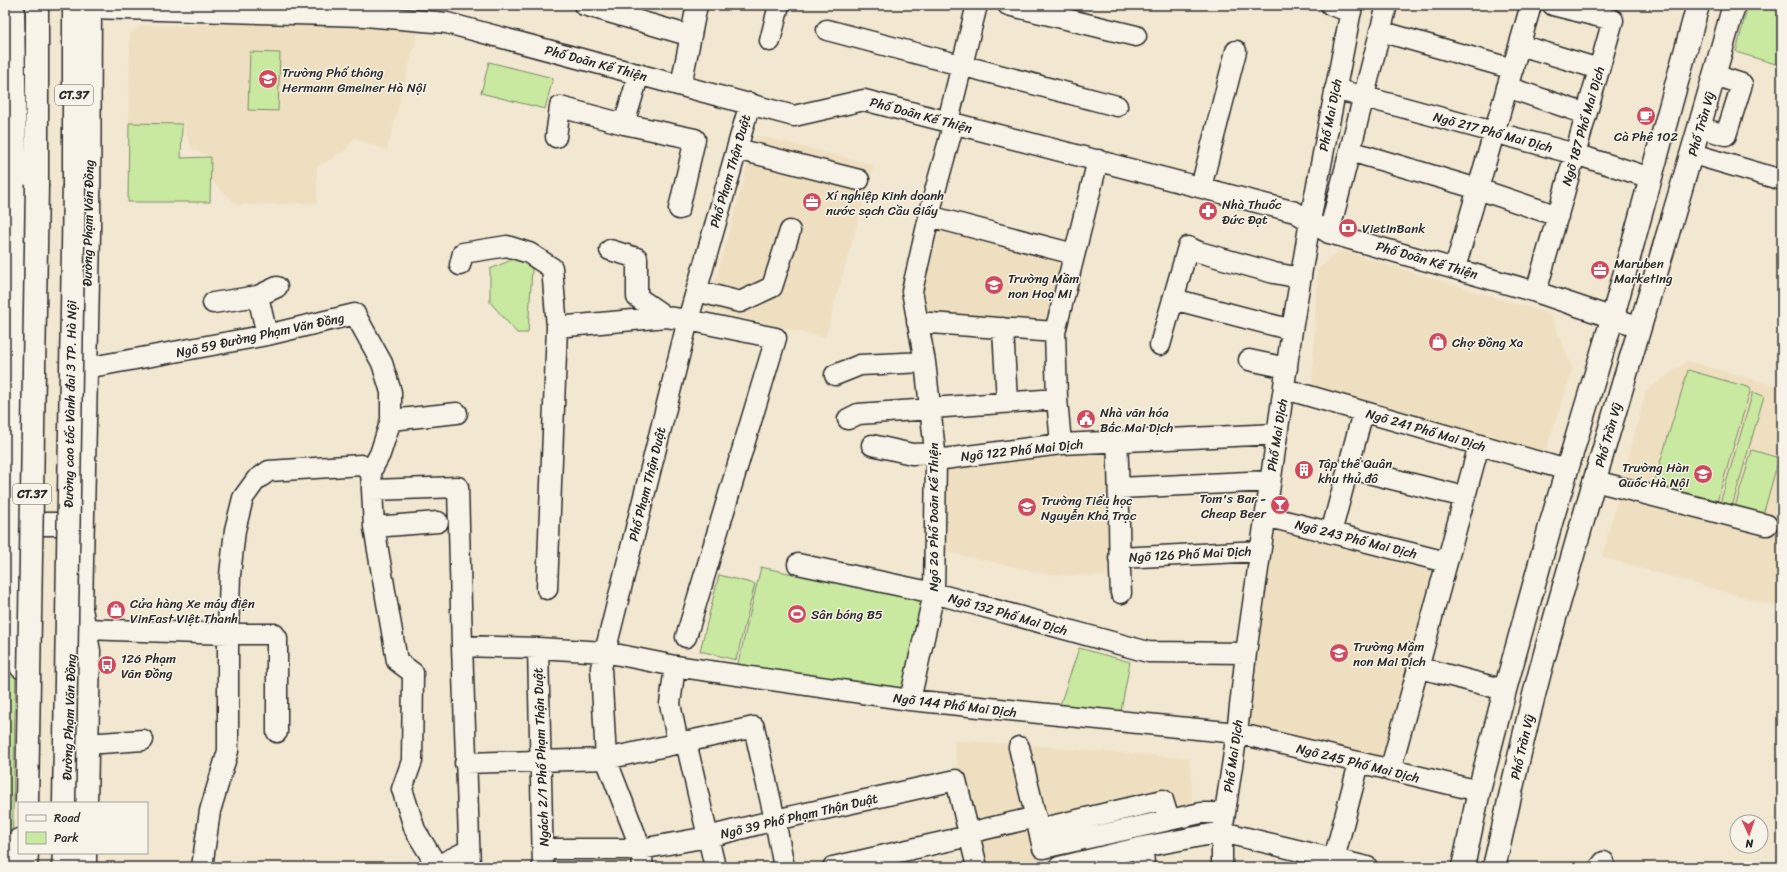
<svg xmlns="http://www.w3.org/2000/svg" width="1787" height="872" font-family="Sriracha,sans-serif">
	<style>
		.built { fill: #efdfc1 }
		.green { fill: #c9e9a1; stroke: #7a8a66 }
		.lines { fill: none; stroke-linecap: round; stroke-linejoin: round }
		.minor-casing { stroke: #2b2b2b; stroke-width: 23 }
		.major-casing { stroke: #2b2b2b; stroke-width: 25 }
		.highway-casing { stroke: #2b2b2b; stroke-width: 25 }
		.minor { stroke: #f7f3e8; stroke-width: 20 }
		.major { stroke: #f7f3e8; stroke-width: 22 }
		.highway { stroke: #f7f3e8; stroke-width: 22 }
		.highway-bridge-casing { stroke: #2b2b2b; stroke-width: 25; stroke-linecap: butt }
		.highway-bridge { stroke: #f7f3e8; stroke-width: 22 }
		.labels { text-anchor: middle; dominant-baseline: central; stroke-width: 3; stroke-linejoin: round; paint-order: stroke }
		.shield { fill: #f7f3e8; stroke: #686764; stroke-width: 1 }
		.shield-label { font-size: 12px; font-weight: bold; fill: #2b2b2b }
		.street-label { font-size: 13px; fill: #2b2b2b; stroke: #f7f3e8 }
		.poi-label { font-size: 13px; fill: #2b2b2b; stroke: #f7f3e8; text-anchor: start }
	</style>
	<rect width="100%" height="100%" fill="#f2e7d1"/>
	<filter id="ink" filterUnits="userSpaceOnUse"><feTurbulence type="fractalNoise" baseFrequency=".025" numOctaves="2"/><feDisplacementMap in="SourceGraphic" scale="8" xChannelSelector="R" yChannelSelector="G"/><feConvolveMatrix kernelMatrix="1 2 1 2 8 2 1 2 1" color-interpolation-filters="sRGB"/></filter>
	<g filter="url(#ink)">
		<path class="built" d="M391,22L419,28L387,150L354,138L345,151L317,167V203L238,205L211,181V158L192,149L182,124L129,123L130,34L140,26Z
			M756,135L874,165L825,338L708,309Z
			M940,229L1068,264L1049,331L924,322L919,307Z
			M1340,250L1550,314L1573,369L1544,456L1312,391L1317,270Z
			M1687,361L1782,387V608L1602,557L1646,391Z
			M1123,445L1106,576L1052,575L941,551L940,463Z
			M1276,531L1441,573L1392,761L1245,732Z
			M954,740L1189,758L1192,782V802L1218,804L1203,822L1014,867H980L958,771Z"/>
		<path class="green" d="M1748,5H1782V66L1736,52Z
			M250,52L280,53L278,111L248,110Z
			M489,62L553,78L545,109L481,93Z
			M129,123L182,124L181,158L211,157L210,202H128Z
			M519,257L532,269L528,333H517L490,302V269Z
			M1688,370L1751,388L1716,505L1653,486Z
			M1753,392L1764,396L1731,510L1719,507Z
			M1752,450L1779,458L1763,515L1735,507Z
			M761,567L793,574L796,567L931,602L903,694L736,672Z
			M719,575L755,584L736,660L700,651Z
			M13,644L16,650L12,867H6L9,652Z
			M1079,648L1130,662L1120,716L1059,708Z"/>
		<g class="lines">
			<defs>
				<path id="minor" d="M584,5L691,36
					M1008,5L1136,36
					M1331,5L1351,12
					M90,8L365,16L447,23L794,116L864,100L1295,212L1329,233L1536,292L1640,327
					M827,30L1117,106
					M1380,31L1513,69
					M770,41L779,5
					M1520,45L1599,69
					M639,74L624,124L695,139L679,209
					M681,85L697,5
					M1507,87L1586,114
					M1335,89L1575,154L1651,178
					M948,121L977,5
					M1700,128L1726,135L1742,84L1714,75
					M556,137L560,107L624,124
					M737,149L859,180
					M1350,151L1478,189L1558,216
					M1693,154L1782,180
					M1201,187L1236,51
					M929,216L1074,254
					M1329,233L1387,5
					M610,250L637,258V297L666,317
					M460,265L463,253L507,246L529,253L552,268L557,327L547,589
					M1455,268L1531,5
					M697,291L740,302L772,287L790,231
					M1536,292L1613,20L1553,5
					M258,296L267,335
					M1173,299L1292,330
					M213,303L258,296L277,287
					M917,322L1055,332
					M557,327L666,317L688,320L776,338L686,637
					M1003,328L1007,402
					M1160,345L1188,247L1199,252L1274,273L1301,278
					M1249,360L1287,368
					M86,368L267,335L355,314L382,363L391,392V420L380,454L371,471L374,527L397,661L413,673L412,761L402,789L415,830L437,866
					M835,375L860,365L925,362
					M1285,389L1567,470
					M931,408L1057,399
					M848,419L858,414L931,409
					M391,420L457,413
					M1117,441C1120,492 1118,542 1121,593
					M1061,444L1057,399L1055,332L1098,160
					M872,445L912,454L935,453
					M936,460L1061,444L1277,434
					M1348,468L1465,497
					M1595,481L1767,525
					M1119,488L1270,481
					M373,490L458,487L462,646L470,867
					M1265,516L1446,562
					M374,527L438,522
					M1331,533L1363,412
					M1119,558L1260,551
					M798,564L934,593L1148,652L1246,653
					M85,629L228,634H274L277,638V732
					M462,646L538,648L605,652L675,666L910,700L1237,733L1479,791
					M538,648L543,867
					M675,666L670,704L677,738L686,742L715,867
					M1417,667L1505,690
					M910,700L934,593L936,460L925,362L912,291L935,191L954,123
					M87,744L143,740
					M1019,747L1043,848L1201,813H1225
					M465,763L606,759L754,727L775,820L784,867
					M1390,771L1479,445
					M1039,829L1163,800L1169,820
					M977,831L1036,817
					M1143,847L1144,867
					M543,849H641L708,837L775,820L956,780L977,867
					M1334,859L1359,763
					M202,867L210,811L228,751V634L230,575L235,530L243,498L256,480L269,471L361,465L371,471
					M435,867L469,850
					M643,867L641,849L606,759L601,668L688,320L750,103
					M833,867L969,836
					M1059,867L1143,847L1222,832L1367,867
					M1222,867V832L1237,733L1246,653L1292,330L1310,221L1352,5
					M1600,867L1604,862"/>
				<path id="major" d="M13,5L16,229L14,609L21,652V667
					M15,524H83
					M86,803L89,651L81,609L89,233L90,5
					M19,867V840
					M85,867V853
					M1463,867L1479,791L1505,690L1551,523L1613,316L1698,5
					M1494,867C1510,799 1524,729 1543,661C1603,442 1673,225 1734,5"/>
				<path id="highway" d="M37,185V5
					M74,185V5
					M26,867L27,853
					M63,867L64,853"/>
			</defs>
			<use href="#minor" class="minor-casing"/>
			<use href="#major" class="major-casing"/>
			<use href="#highway" class="highway-casing"/>
			<use href="#minor" class="minor"/>
			<use href="#major" class="major"/>
			<use href="#highway" class="highway"/>
			<defs>
				<path id="highway-bridge" d="M27,803L37,185
					M64,803L74,185"/>
			</defs>
			<use href="#highway-bridge" class="highway-bridge-casing"/>
			<use href="#highway-bridge" class="highway-bridge"/>
		</g>
	</g>
	<defs>
		<symbol id="school-disc" viewBox="-11 -11 22 22"><circle r="9.5" fill="#d1495b" stroke="#f7f3e8"/><path d="M0-5L7-2L0 1L-7-2ZM-4 1L0 2.5L4 1V4Q0 6-4 4Z" fill="#fff"/></symbol>
		<symbol id="cafe-disc" viewBox="-11 -11 22 22"><circle r="9.5" fill="#d1495b" stroke="#f7f3e8"/><path d="M-5.5-4.5H6V0H3Q3 3.5 0 3.5H-2.5Q-5.5 3.5-5.5 0ZM3-3.2v2h1.7v-2ZM-6 4.5H4V6H-6Z" fill="#fff"/></symbol>
		<symbol id="office-disc" viewBox="-11 -11 22 22"><circle r="9.5" fill="#d1495b" stroke="#f7f3e8"/><path d="M-6-3h4V-5.5h4V-3h4V5H-6ZM-1-4.5V-3h2v-1.5ZM-6 0V1H6V0Z" fill="#fff"/></symbol>
		<symbol id="pharmacy-disc" viewBox="-11 -11 22 22"><circle r="9.5" fill="#d1495b" stroke="#f7f3e8"/><path d="M-2-6h4v4h4v4h-4v4h-4v-4h-4v-4h4Z" fill="#fff"/></symbol>
		<symbol id="bank-disc" viewBox="-11 -11 22 22"><circle r="9.5" fill="#d1495b" stroke="#f7f3e8"/><path d="M-6-4H6V4H-6ZM0-2.3a2.3 2.3 0 1 0 0 4.6a2.3 2.3 0 1 0 0-4.6Z" fill="#fff"/></symbol>
		<symbol id="shop-disc" viewBox="-11 -11 22 22"><circle r="9.5" fill="#d1495b" stroke="#f7f3e8"/><path d="M-5-2.5h2.3a2.7 3.5 0 0 1 5.4 0H5L5.5 6h-11ZM-1.5-2.5h3a1.5 2.3 0 0 0-3 0Z" fill="#fff"/></symbol>
		<symbol id="civic-disc" viewBox="-11 -11 22 22"><circle r="9.5" fill="#d1495b" stroke="#f7f3e8"/><path d="M-.6-6.5H3V-4.5H.6V-3L4-1V1h2V6H-6V1h2V-1L-.6-3ZM-1.2 2.5V6h2.4V2.5Z" fill="#fff"/></symbol>
		<symbol id="building-disc" viewBox="-11 -11 22 22"><circle r="9.5" fill="#d1495b" stroke="#f7f3e8"/><path d="M-4-6H4V6H1V3H-1V6H-4ZM-2.5-4.3h1.7v1.8h-1.7ZM.8-4.3h1.7v1.8H.8ZM-2.5-1h1.7V.8h-1.7ZM.8-1h1.7V.8H.8Z" fill="#fff"/></symbol>
		<symbol id="bar-disc" viewBox="-11 -11 22 22"><circle r="9.5" fill="#d1495b" stroke="#f7f3e8"/><path d="M-6-5H6L.8 .8V4.5H3.5V6h-7V4.5H-.8V.8Z" fill="#fff"/></symbol>
		<symbol id="stadium-disc" viewBox="-11 -11 22 22"><circle r="9.5" fill="#d1495b" stroke="#f7f3e8"/><path d="M0-5a6.5 5 0 1 0 0 10a6.5 5 0 1 0 0-10ZM-3.5-1.8h7v3.6h-7Z" fill="#fff"/></symbol>
		<symbol id="bus-disc" viewBox="-11 -11 22 22"><circle r="9.5" fill="#d1495b" stroke="#f7f3e8"/><path d="M-5-6H5V4H4V6H2V4H-2V6H-4V4H-5ZM-3.5-4V0h7V-4ZM-3.5 1.2v1.5H-2V1.2ZM2 1.2v1.5H3.5V1.2Z" fill="#fff"/></symbol>
	</defs>
	<g fill-rule="evenodd">
		<use href="#school-disc" x="257" y="68" width="22" height="22"/>
		<use href="#cafe-disc" x="1635" y="105" width="22" height="22"/>
		<use href="#office-disc" x="801" y="191" width="22" height="22"/>
		<use href="#pharmacy-disc" x="1197" y="200" width="22" height="22"/>
		<use href="#bank-disc" x="1337" y="217" width="22" height="22"/>
		<use href="#office-disc" x="1589" y="259" width="22" height="22"/>
		<use href="#school-disc" x="983" y="274" width="22" height="22"/>
		<use href="#shop-disc" x="1427" y="331" width="22" height="22"/>
		<use href="#civic-disc" x="1075" y="408" width="22" height="22"/>
		<use href="#building-disc" x="1293" y="459" width="22" height="22"/>
		<use href="#school-disc" x="1692" y="463" width="22" height="22"/>
		<use href="#bar-disc" x="1269" y="494" width="22" height="22"/>
		<use href="#school-disc" x="1016" y="496" width="22" height="22"/>
		<use href="#shop-disc" x="105" y="599" width="22" height="22"/>
		<use href="#stadium-disc" x="786" y="603" width="22" height="22"/>
		<use href="#school-disc" x="1328" y="642" width="22" height="22"/>
		<use href="#bus-disc" x="96" y="654" width="22" height="22"/>
	</g>
	<g class="labels">
		<g class="shield">
			<rect x="55" y="85" width="38" height="20" rx="3"/>
			<rect x="13" y="484" width="38" height="20" rx="3"/>
		</g>
		<g class="shield-label">
			<text x="74" y="95">CT.37</text>
			<text x="32" y="494">CT.37</text>
		</g>
		<g class="street-label">
			<text transform="translate(596 63) rotate(15)">Phố Doãn Kế Thiện</text>
			<text transform="translate(921 115) rotate(15)">Phố Doãn Kế Thiện</text>
			<text transform="translate(1330 115) rotate(-79)">Phố Mai Dịch</text>
			<text transform="translate(1701 124) rotate(-74)">Phố Trần Vỹ</text>
			<text transform="translate(1583 126) rotate(-74)">Ngõ 187 Phố Mai Dịch</text>
			<text transform="translate(1493 132) rotate(15)">Ngõ 217 Phố Mai Dịch</text>
			<text transform="translate(730 171) rotate(-74)">Phố Phạm Thận Duật</text>
			<text transform="translate(88 223) rotate(-89)">Đường Phạm Văn Đồng</text>
			<text transform="translate(1427 260) rotate(16)">Phố Doãn Kế Thiện</text>
			<text transform="translate(260 335) rotate(-12)">Ngõ 59 Đường Phạm Văn Đồng</text>
			<text transform="translate(70 404) rotate(-89)">Đường cao tốc Vành đai 3 TP. Hà Nội</text>
			<text transform="translate(1426 430) rotate(16)">Ngõ 241 Phố Mai Dịch</text>
			<text transform="translate(1277 435) rotate(-81)">Phố Mai Dịch</text>
			<text transform="translate(1608 435) rotate(-74)">Phố Trần Vỹ</text>
			<text transform="translate(1022 450) rotate(-6)">Ngõ 122 Phố Mai Dịch</text>
			<text transform="translate(647 484) rotate(-76)">Phố Phạm Thận Duật</text>
			<text transform="translate(933 517) rotate(-90)">Ngõ 26 Phố Doãn Kế Thiện</text>
			<text transform="translate(1356 539) rotate(14)">Ngõ 243 Phố Mai Dịch</text>
			<text transform="translate(1190 554) rotate(-3)">Ngõ 126 Phố Mai Dịch</text>
			<text transform="translate(1008 614) rotate(16)">Ngõ 132 Phố Mai Dịch</text>
			<text transform="translate(955 705) rotate(7)">Ngõ 144 Phố Mai Dịch</text>
			<text transform="translate(69 717) rotate(-88)">Đường Phạm Văn Đồng</text>
			<text transform="translate(1522 747) rotate(-77)">Phố Trần Vỹ</text>
			<text transform="translate(1233 756) rotate(-82)">Phố Mai Dịch</text>
			<text transform="translate(541 757) rotate(-92)">Ngách 2/1 Phố Phạm Thận Duật</text>
			<text transform="translate(1358 763) rotate(14)">Ngõ 245 Phố Mai Dịch</text>
			<text transform="translate(799 816) rotate(-13)">Ngõ 39 Phố Phạm Thận Duật</text>
		</g>
		<g class="poi-label">
			<text x="282" y="72">Trường Phổ thông<tspan x="282" dy="15">Hermann Gmeiner Hà Nội</tspan></text>
			<text x="1646" y="136" text-anchor="middle">Cà Phê 102</text>
			<text x="826" y="195">Xí nghiệp Kinh doanh<tspan x="826" dy="15">nước sạch Cầu Giấy</tspan></text>
			<text x="1222" y="204">Nhà Thuốc<tspan x="1222" dy="15">Đức Đạt</tspan></text>
			<text x="1362" y="228">VietinBank</text>
			<text x="1614" y="263">Maruben<tspan x="1614" dy="15">Marketing</tspan></text>
			<text x="1008" y="278">Trường Mầm<tspan x="1008" dy="15">non Hoạ Mi</tspan></text>
			<text x="1452" y="342">Chợ Đồng Xa</text>
			<text x="1100" y="412">Nhà văn hóa<tspan x="1100" dy="15">Bắc Mai Dịch</tspan></text>
			<text x="1318" y="463">Tập thể Quân<tspan x="1318" dy="15">khu thủ đô</tspan></text>
			<text x="1689" y="467" text-anchor="end">Trường Hàn<tspan x="1689" dy="15">Quốc Hà Nội</tspan></text>
			<text x="1266" y="498" text-anchor="end">Tom's Bar -<tspan x="1266" dy="15">Cheap Beer</tspan></text>
			<text x="1041" y="500">Trường Tiểu học<tspan x="1041" dy="15">Nguyễn Khả Trạc</tspan></text>
			<text x="130" y="603">Cửa hàng Xe máy điện<tspan x="130" dy="15">VinFast Việt Thanh</tspan></text>
			<text x="811" y="614">Sân bóng B5</text>
			<text x="1353" y="646">Trường Mầm<tspan x="1353" dy="15">non Mai Dịch</tspan></text>
			<text x="121" y="658">126 Phạm<tspan x="121" dy="15">Văn Đồng</tspan></text>
		</g>
	</g>
	<rect width="1787" height="872" fill="none" stroke="#f7f3e8" stroke-width="20"/>
	<rect x="10" y="10" width="1767" height="852" fill="none" stroke="#2b2b2b" stroke-width="1.5" filter="url(#ink)"/>
	<rect x="18" y="802" width="130" height="52" fill="#f7f3e8" stroke="#a5a39c"/>
	<rect x="26" y="815" width="20" height="6" fill="#f7f3e8" stroke="#a5a39c"/>
	<text x="54" y="822" font-size="12" fill="#2b2b2b">Road</text>
	<rect x="26" y="832" width="20" height="12" fill="#c9e9a1" stroke="#a5a39c"/>
	<text x="54" y="842" font-size="12" fill="#2b2b2b">Park</text>
	<g transform="translate(1749 834) rotate(177)"><circle r="19" fill="#f7f3e8" stroke="#a5a39c"/>
	<path d="M0-3L7 15L0 10L-7 15Z" fill="#d1495b"/>
	<text y="-6" font-size="11" font-weight="bold" text-anchor="middle" fill="#2b2b2b">N</text>
	</g>
</svg>
